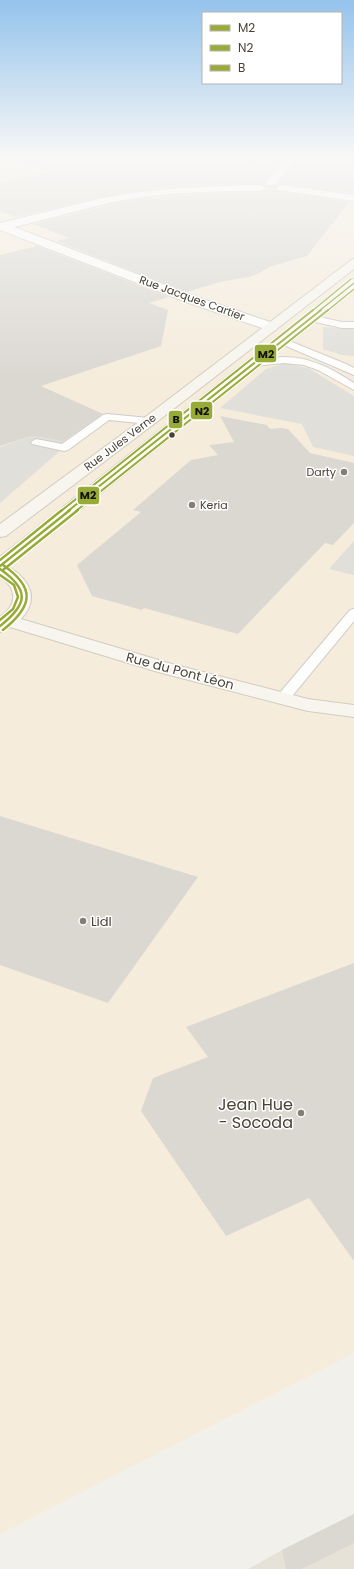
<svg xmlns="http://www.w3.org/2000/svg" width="354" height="1569" font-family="Poppins,sans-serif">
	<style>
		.residential { fill: #e6e2d7 }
		.commercial { fill: #f5ecdc }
		.parking { fill: #e1dfda }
		.building { fill: #dbd8d2 }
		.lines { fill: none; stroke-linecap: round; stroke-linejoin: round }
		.lane-casing { stroke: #d0cdc7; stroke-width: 2 }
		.street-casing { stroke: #d0cdc7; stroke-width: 2 }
		.secondary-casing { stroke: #d1cdc0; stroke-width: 2 }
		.lane { fill: #fdfdfc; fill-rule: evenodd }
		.street { fill: #fdfdfc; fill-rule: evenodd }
		.secondary { fill: #f7f5ee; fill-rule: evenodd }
		.bus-1-far2-casing { stroke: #fff; stroke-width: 3 }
		.bus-1-far1-casing { stroke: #fff; stroke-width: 4 }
		.bus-1-casing { stroke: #fff; stroke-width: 5 }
		.bus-2-far2-casing { stroke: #fff; stroke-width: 3 }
		.bus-2-far1-casing { stroke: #fff; stroke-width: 4 }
		.bus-2-casing { stroke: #fff; stroke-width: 5 }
		.bus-3-far2-casing { stroke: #fff; stroke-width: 3 }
		.bus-3-far1-casing { stroke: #fff; stroke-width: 4 }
		.bus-3-casing { stroke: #fff; stroke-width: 5 }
		.bus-1-far2 { stroke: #98ab37; stroke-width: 1.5 }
		.bus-1-far1 { stroke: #98ab37; stroke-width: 2 }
		.bus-1 { stroke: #98ab37; stroke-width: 2.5 }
		.bus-2-far2 { stroke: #98ab37; stroke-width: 1.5 }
		.bus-2-far1 { stroke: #98ab37; stroke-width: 2 }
		.bus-2 { stroke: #98ab37; stroke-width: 2.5 }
		.bus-3-far2 { stroke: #98ab37; stroke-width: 1.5 }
		.bus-3-far1 { stroke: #98ab37; stroke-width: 2 }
		.bus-3 { stroke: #98ab37; stroke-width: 2.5 }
		.bus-dot { fill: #484135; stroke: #fff; stroke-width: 1.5 }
		.poi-dot { fill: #847e74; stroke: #fff; stroke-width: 1.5 }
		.labels { text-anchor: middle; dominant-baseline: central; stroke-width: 3; stroke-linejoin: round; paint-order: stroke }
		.far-street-label { font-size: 11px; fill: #484135; stroke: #fff }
		.far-poi-label { font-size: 11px; fill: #484135; stroke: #fff; text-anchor: end }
		.street-label { font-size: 13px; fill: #484135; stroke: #fff }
		.poi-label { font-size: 13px; fill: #484135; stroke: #fff; text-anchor: start }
		.near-poi-label { font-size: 16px; fill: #484135; stroke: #fff; text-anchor: end }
		.line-badge { stroke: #fff; stroke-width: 1.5 }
		.pale-badge-label { font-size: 11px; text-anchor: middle; font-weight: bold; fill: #111 }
	</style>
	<rect width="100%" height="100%" fill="#f2f0ea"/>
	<path class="residential" d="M354,1514V1569H248L282,1550Z"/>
	<path class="commercial" d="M0,157H354V1353L0,1534Z"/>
	<path class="parking" d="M323,327L354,329V356L342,355L323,349Z
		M285,363L308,368L354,396V456L313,447L302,424L220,408L266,369Z
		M32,436L65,441L60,451L0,503V447Z
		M354,541V575L329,569Z"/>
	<path class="building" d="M16,157H278L281,163L266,180V186L277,185L276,189L278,191L349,202L307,256L269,267L261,272L249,277L220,282L187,292L56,241L69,238L33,224L130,200L195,194L261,192L267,189V187L261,184H245L179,186L131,192L98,198L16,217L0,211V183L48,172L15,161Z
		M291,157H354V193L282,184L277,185L294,164Z
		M37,246L169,297L149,303L168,310L161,346L41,386L103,414L64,441L32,436L0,446V255Z
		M220,416L267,425L270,429L280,428L288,429L310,453L354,463V523L333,545L325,543L238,634L144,608L142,610L92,596L77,565L141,512L133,510L191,460L218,455L209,445L234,442Z
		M0,816L198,877L108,1003L0,965Z
		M354,963V1261L309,1198L226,1236L141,1111L153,1078L208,1057L186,1027Z
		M354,1514V1543L302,1569H286L282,1550Z"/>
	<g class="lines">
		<defs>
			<path id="lane" d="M310,315L342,322H354V328H342L307,320L306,318L307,316Z
				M282,338L346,364L354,368V375L279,343L277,341Z
				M284,357C311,357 332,369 354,383V390L318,370L304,365L284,363L255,366L250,363L255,360Z
				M107,414L149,418L154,421L149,424L109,420L68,450L64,451L32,444L31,442L36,439L62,444L103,415Z
				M354,609V621L288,701L283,702L278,701L276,698L278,695L350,610Z"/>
			<path id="street" d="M279,157H289L293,163L275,185H267L266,183L267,181L283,163Z
				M245,185H261L266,188L261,191C217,191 173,192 130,199C91,206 53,218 14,227L197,297L276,324L278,327L276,330L271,331L189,303L0,230V223L98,199L131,193L179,188Z
				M282,185L354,195V201L278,190L277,188L278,186Z"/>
			<path id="secondary" d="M354,259V269L154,424L6,536L0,537V524L144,418L350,261Z
				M354,279V289L9,567C30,580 40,599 21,619L172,664L308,699L354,705V717L308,711L158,672L10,627L0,632V617C17,606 18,588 0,577V557L350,280Z"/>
		</defs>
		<use href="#lane" class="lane-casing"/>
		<use href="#street" class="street-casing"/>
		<use href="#secondary" class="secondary-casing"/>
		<use href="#lane" class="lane"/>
		<use href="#street" class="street"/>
		<use href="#secondary" class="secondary"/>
		<defs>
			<path id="bus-1-far2" d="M319,311L354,283"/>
			<path id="bus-1-far1" d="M68,511L321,310"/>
			<path id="bus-1" d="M0,566L70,510
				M0,569C30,590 28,604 0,626"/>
			<path id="bus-2-far2" d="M327,311L354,289"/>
			<path id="bus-2-far1" d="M76,511L328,310"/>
			<path id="bus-2" d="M3,570L78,510
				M0,575L14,585L18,597L13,609L0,620"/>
			<path id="bus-3-far2" d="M312,311L351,279"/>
			<path id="bus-3-far1" d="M61,511L313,310"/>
			<path id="bus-3" d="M0,560L62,510
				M3,565C36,588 33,606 3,630"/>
		</defs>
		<use href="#bus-1-far2" class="bus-1-far2-casing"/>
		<use href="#bus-1-far1" class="bus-1-far1-casing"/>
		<use href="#bus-1" class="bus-1-casing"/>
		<use href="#bus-2-far2" class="bus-2-far2-casing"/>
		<use href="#bus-2-far1" class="bus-2-far1-casing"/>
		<use href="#bus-2" class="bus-2-casing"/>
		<use href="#bus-3-far2" class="bus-3-far2-casing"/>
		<use href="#bus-3-far1" class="bus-3-far1-casing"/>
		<use href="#bus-3" class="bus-3-casing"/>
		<use href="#bus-1-far2" class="bus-1-far2"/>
		<use href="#bus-1-far1" class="bus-1-far1"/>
		<use href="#bus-1" class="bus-1"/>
		<use href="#bus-2-far2" class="bus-2-far2"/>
		<use href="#bus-2-far1" class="bus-2-far1"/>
		<use href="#bus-2" class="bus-2"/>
		<use href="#bus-3-far2" class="bus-3-far2"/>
		<use href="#bus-3-far1" class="bus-3-far1"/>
		<use href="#bus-3" class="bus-3"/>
	</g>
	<linearGradient id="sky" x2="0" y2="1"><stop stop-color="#94c3ec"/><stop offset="0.42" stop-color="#f9f8f6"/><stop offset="1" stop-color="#f9f8f6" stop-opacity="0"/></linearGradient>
	<rect width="354" height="377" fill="url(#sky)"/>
	<circle class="bus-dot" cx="172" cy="435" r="3.5"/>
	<g class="poi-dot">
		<circle cx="344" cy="472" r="4"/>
		<circle cx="192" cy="505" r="4"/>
		<circle cx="83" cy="921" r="4"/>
		<circle cx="301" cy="1113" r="4"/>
	</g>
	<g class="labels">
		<g class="far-street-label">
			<text transform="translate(192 298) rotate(20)">Rue Jacques Cartier</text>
			<text transform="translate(120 442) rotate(-37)">Rue Jules Verne</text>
		</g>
		<g class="far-poi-label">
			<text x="336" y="472">Darty</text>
			<text x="200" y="505" text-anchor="start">Keria</text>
		</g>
		<g class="street-label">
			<text transform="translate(180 671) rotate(15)">Rue du Pont Léon</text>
		</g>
		<g class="poi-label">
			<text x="91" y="921">Lidl</text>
		</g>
		<g class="near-poi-label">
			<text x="293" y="1104">Jean Hue<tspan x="293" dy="18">- Socoda</tspan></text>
		</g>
	</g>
	<g class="line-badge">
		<rect x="254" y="344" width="23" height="19" rx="4" fill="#98ab37"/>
		<rect x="190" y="401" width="23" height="19" rx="4" fill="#98ab37"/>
		<rect x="168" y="410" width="15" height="19" rx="4" fill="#98ab37"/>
		<rect x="77" y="486" width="23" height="19" rx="4" fill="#98ab37"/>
	</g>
	<g class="pale-badge-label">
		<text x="266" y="358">M2</text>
		<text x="202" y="415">N2</text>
		<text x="176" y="423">B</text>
		<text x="88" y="499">M2</text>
	</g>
	<rect x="202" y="12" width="140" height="72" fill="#ffffff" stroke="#b6b3ae"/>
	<rect x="210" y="25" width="20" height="6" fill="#98ab37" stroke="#b6b3ae"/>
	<text x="238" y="32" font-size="12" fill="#484135">M2</text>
	<rect x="210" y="45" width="20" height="6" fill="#98ab37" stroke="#b6b3ae"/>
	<text x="238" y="52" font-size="12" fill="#484135">N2</text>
	<rect x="210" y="65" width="20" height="6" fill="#98ab37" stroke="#b6b3ae"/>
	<text x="238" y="72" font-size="12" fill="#484135">B</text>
</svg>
